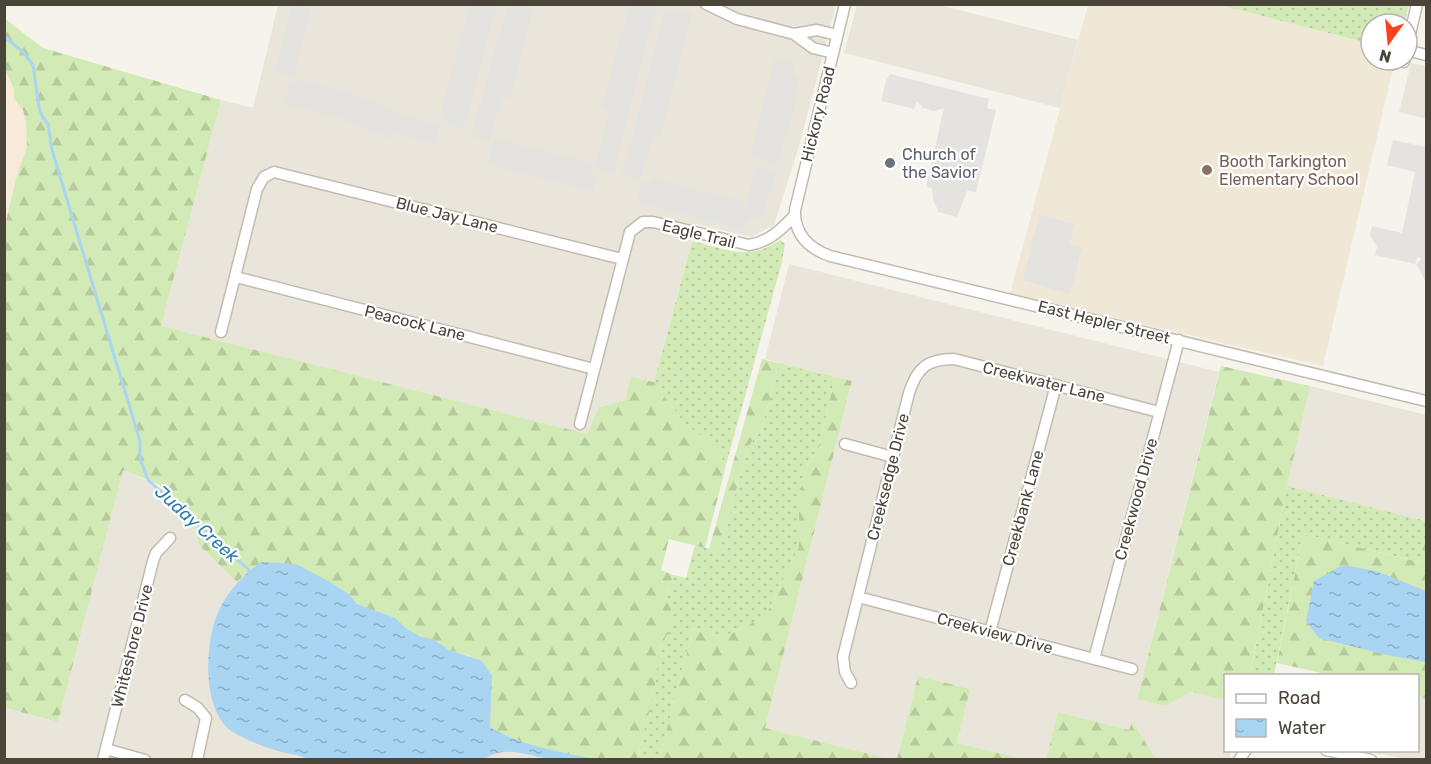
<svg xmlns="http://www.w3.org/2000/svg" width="1431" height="764" font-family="Rubik,sans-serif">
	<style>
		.residential { fill: #eae5da }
		.commercial { fill: #f7ead8 }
		.education { fill: #efe8d6 }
		.grass { fill: url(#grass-dots) }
		.forest { fill: url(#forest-firs) }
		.parking { fill: #e5e3e0 }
		.water { fill: url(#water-ripples) }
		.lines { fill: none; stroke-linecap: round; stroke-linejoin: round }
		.stream { stroke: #a9d4f2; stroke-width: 3 }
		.minor-casing { stroke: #c2bbae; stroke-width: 13 }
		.minor { stroke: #fff; stroke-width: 10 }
		.worship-dot { fill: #6b7280; stroke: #fff; stroke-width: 2 }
		.education-dot { fill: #8d6e63; stroke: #fff; stroke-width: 2 }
		.labels { text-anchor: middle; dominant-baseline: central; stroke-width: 4.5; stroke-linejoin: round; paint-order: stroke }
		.street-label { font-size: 16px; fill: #4b4439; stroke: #fff }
		.worship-label { font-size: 16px; fill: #5b616d; stroke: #fff; text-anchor: start }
		.education-label { font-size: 16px; fill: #785e54; stroke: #fff; text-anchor: start }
		.water-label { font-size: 18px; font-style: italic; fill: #2e7ab2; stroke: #fff }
	</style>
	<defs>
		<pattern id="grass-dots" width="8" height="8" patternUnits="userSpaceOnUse" patternTransform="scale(1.5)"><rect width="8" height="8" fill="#d2eab5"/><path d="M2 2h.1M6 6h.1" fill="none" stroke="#b6ca9c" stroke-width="1.8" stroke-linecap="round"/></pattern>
		<pattern id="forest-firs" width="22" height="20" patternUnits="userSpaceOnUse" patternTransform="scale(1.5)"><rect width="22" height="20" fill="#d2eab5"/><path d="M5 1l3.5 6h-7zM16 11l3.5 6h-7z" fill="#b6ca9c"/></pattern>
		<pattern id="water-ripples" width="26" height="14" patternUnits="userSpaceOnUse" patternTransform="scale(1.5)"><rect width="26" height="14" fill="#a9d4f2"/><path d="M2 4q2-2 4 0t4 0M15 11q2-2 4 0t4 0" fill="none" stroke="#8caec5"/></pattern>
	</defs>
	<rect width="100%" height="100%" fill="#f6f3ec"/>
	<path class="residential" d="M278,5H836L799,146L774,225L751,237L696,224L654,382L631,378L625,400L599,407L587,434L161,326L221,100L253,108Z
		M857,5H939L1078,40L1060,108L844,53Z
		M1411,63L1426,66V119L1399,112Z
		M789,264L1219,372L1137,698L1166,706L1191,692L1225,700L1226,750L1231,751L1229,759H1156L1132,721L1129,730L1058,712L1046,759H1023L957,743L970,689L918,676L897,759H890L765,728L852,382L765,359Z
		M1310,386L1426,415V521L1287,486Z
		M123,469L590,703L577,760L5,759L4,708L58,722Z
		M1418,696L1426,699V759H1408L1364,751L1418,750Z"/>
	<path class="commercial" d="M5,69L14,89V99L23,110L26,122L27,147L16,179L5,230Z"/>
	<path class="education" d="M1088,5H1220L1371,44V60H1395L1323,366L1010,294Z"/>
	<path class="grass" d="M1220,5L1409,4V5L1404,24H1371V44Z
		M780,240L785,244L782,262L726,465L715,447L684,423L654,382L692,241C726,249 748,262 780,240Z
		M779,363L835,377L819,447L808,463L799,496V547L765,617L723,637L693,629L659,759L637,760L655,684L657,655L673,614L666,599L673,575L686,578L695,545L719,551L748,447L762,428Z
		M1287,486L1426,521V536L1420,562L1303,534L1274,675L1250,676Z"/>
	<path class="forest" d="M4,18L43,48L221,100L161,326L587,434L599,407L625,400L631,377L654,382L684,423L715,447L726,465L705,548L669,539L661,570L673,575L666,599L673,614V628C654,646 659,662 655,685C650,710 643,735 637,759C623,759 608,761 594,759C567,757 512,741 490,727L492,676L469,655L449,650L433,639L421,637L407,629L395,618L357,604L350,595L249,571L237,582L199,545L193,514L158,484L123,470L58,722L5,708L4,230L16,179L27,147L26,122L23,110L14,99V89L5,69Z
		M762,359L779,363L762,428L748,447L719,552L709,549Z
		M1221,366L1310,386L1287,486L1250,675L1226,676L1225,700L1191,692L1166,706L1137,699Z
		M835,377L852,381L765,728L890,759H659L693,629L723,637L765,617L799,547V496L808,463L819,447Z
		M1303,534L1419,562L1426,536V699L1418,696V676L1330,675L1277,663Z
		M918,676L970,689L957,743L1023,759H897Z
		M1058,712L1129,730L1132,721L1156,759H1046Z"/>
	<path class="parking" d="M292,4L311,5L294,76L275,72Z
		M508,4L534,5L510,99L502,97L490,142L471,136Z
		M469,5H497L464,128L445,123L446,120L440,118Z
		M629,5H657L613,173L595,168L609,111L602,108Z
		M665,9L692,13L660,138L653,137L640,179L622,175Z
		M775,58L794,63L792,74L798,75L795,106L778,164L750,157Z
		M890,74L989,99L987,108L996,110L976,192L967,191L957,217L939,212L933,200L932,188L926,187L944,108L934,111L923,108L917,101L914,109L881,101L886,81Z
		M297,79L353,94L381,104L403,115L440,126L434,144L394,132L389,139L368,129L339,118L284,104L289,85L295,86Z
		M494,138L593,163L591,170L596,182L593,191L488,164Z
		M1393,140L1426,147V282L1416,264L1422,259L1417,257L1415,264L1375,255L1377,247L1370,235L1372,226L1402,233L1415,172L1387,165Z
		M757,166L776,171L763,217L753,218L745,223L743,230L637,202L643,181L652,184L653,179L744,202L743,208L746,210L749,209L746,204Z
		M1039,215L1075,224L1070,244L1082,247L1070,294L1023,280Z"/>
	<path class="water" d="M261,562L296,564L330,582L350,595L357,604L395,618L407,629L421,637L433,639L449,650L482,661L492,676L490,727C520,746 559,751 593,759C579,760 563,762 549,759C528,756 503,744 484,760L307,759C295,753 284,754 272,749C261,746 238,736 230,730C202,708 205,645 217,615C226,593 242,576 261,562Z
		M1343,565L1376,571L1426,591V662L1387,655L1319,638L1306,621L1314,581Z"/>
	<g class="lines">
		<path class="stream" d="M4,36L25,54L33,65L39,107L42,116L48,124L52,150L137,431L140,442V458L148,480L249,570V574"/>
		<defs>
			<path id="minor" d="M706,4L737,19L794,34L813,48L833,53
				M845,4L795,210C794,234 808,248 830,256L1426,401
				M794,34L817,30L837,35
				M1407,47L1417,4
				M1407,50L1426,55
				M1404,62V60
				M236,277L594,369
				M221,332L257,189L264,177L274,172L622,259
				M580,424L630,232L643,222H653L749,245C769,242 782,229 795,215
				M845,444L893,457
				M858,597L1132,669
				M990,632L1056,385
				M1094,659L1179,340
				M851,683L845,672L843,657L909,393C917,368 927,359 954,359L1159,412
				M185,700L198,708L206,718L197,760
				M106,749L145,760
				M1326,750L1371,760
				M103,760L153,561L156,553L170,538
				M1239,760L1246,750"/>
		</defs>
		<use href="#minor" class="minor-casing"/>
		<use href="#minor" class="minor"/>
	</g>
	<circle class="worship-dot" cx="890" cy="163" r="6"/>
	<circle class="education-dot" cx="1207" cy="170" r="6"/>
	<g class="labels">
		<g class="street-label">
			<text transform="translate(818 114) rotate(-76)">Hickory Road</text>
			<text transform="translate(447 215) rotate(14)">Blue Jay Lane</text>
			<text transform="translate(699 234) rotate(14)">Eagle Trail</text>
			<text transform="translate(1104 322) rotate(14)">East Hepler Street</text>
			<text transform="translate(415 323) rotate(14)">Peacock Lane</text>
			<text transform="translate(1044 382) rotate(14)">Creekwater Lane</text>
			<text transform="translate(888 477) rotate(-76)">Creeksedge Drive</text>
			<text transform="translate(1136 499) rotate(-75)">Creekwood Drive</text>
			<text transform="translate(1023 508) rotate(-75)">Creekbank Lane</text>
			<text transform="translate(995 633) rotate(15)">Creekview Drive</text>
			<text transform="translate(132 646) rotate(-76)">Whiteshore Drive</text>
		</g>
		<g class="worship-label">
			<text x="902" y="154">Church of<tspan x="902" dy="18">the Savior</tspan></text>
		</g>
		<g class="education-label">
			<text x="1219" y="161">Booth Tarkington<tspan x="1219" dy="18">Elementary School</tspan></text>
		</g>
		<g class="water-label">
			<text transform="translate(197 524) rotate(42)">Juday Creek</text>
		</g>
	</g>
	<rect width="1431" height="764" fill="none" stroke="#4b4439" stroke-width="12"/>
	<rect x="1224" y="674" width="195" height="78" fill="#ffffff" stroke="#b7b4b0" stroke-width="1.5"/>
	<rect x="1236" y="694" width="30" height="9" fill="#ffffff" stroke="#b7b4b0" stroke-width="1.5"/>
	<text x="1278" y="704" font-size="18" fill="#4b4439">Road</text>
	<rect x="1236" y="719" width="30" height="18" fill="url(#water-ripples)" stroke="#b7b4b0" stroke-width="1.5"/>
	<text x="1278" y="734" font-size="18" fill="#4b4439">Water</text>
	<g transform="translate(1389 42) rotate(195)"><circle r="28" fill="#ffffff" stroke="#b7b4b0" stroke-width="1.5"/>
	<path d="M0-4.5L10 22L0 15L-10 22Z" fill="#fc3f1d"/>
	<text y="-9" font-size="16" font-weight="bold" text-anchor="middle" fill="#4b4439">N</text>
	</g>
</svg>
